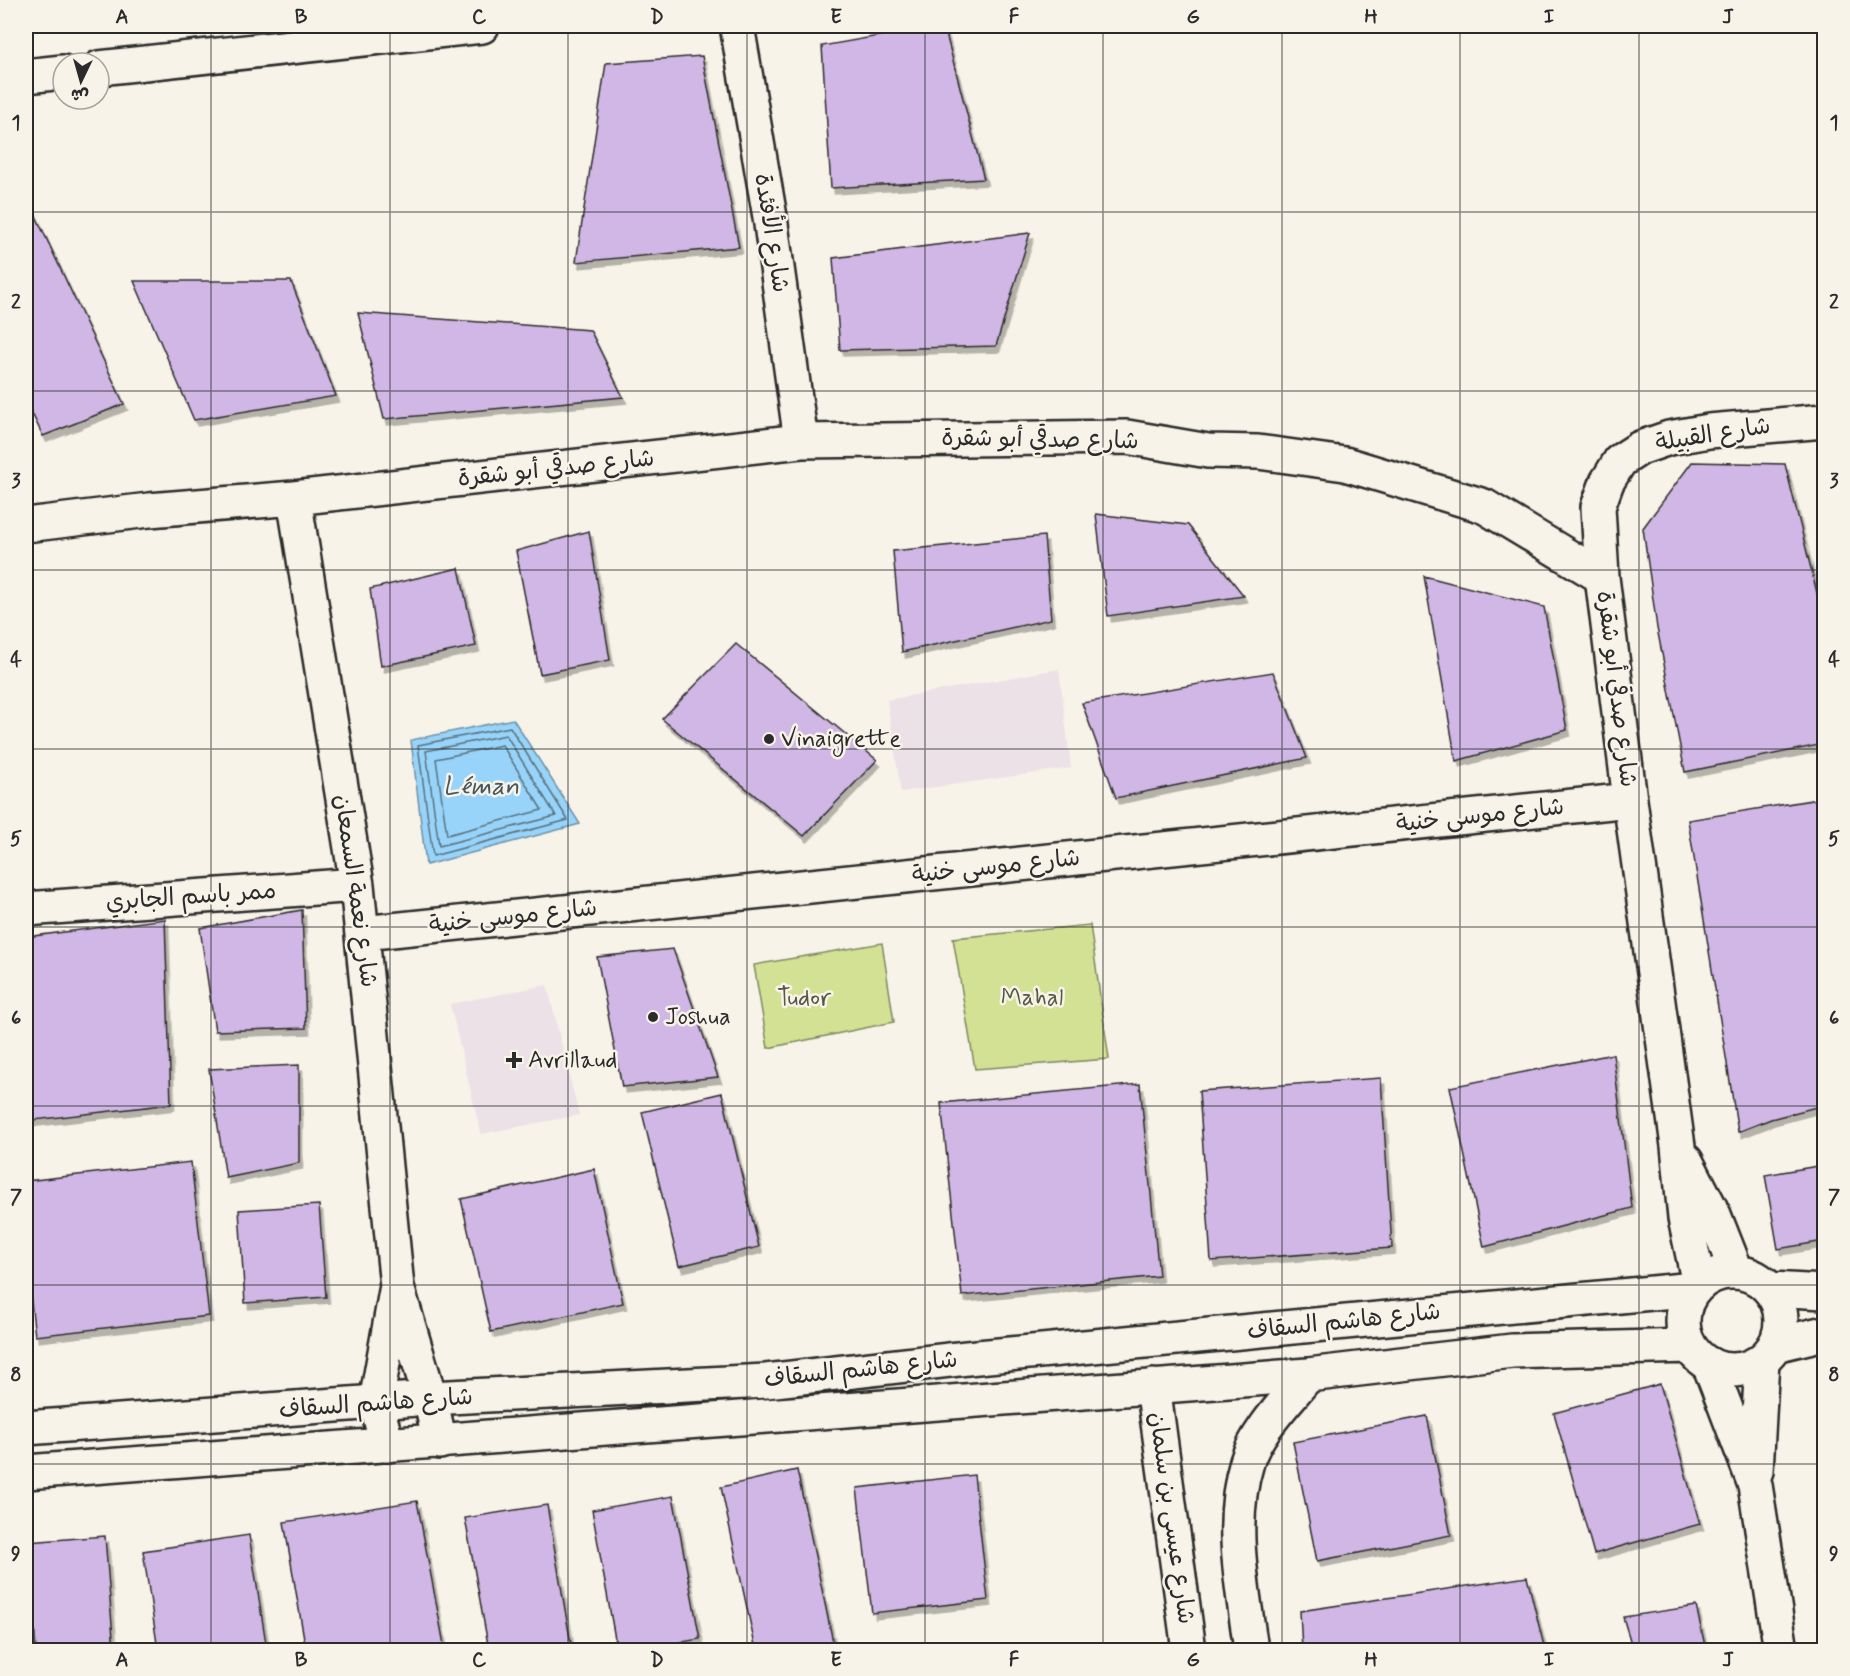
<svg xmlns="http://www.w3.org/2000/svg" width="1850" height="1676" font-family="Mynerve,'Playpen Sans Arabic',sans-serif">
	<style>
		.built { fill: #ebe1e7 }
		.green { fill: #d2e194; stroke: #7e8660; stroke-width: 1.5 }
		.water { fill: #98d4f9; stroke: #6c90a7; stroke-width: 1.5 }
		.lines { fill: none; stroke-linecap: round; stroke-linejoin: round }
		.shore { stroke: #576f7d; stroke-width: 1.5 }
		.building { fill: #d0b7e6; stroke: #2b2b2b; stroke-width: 1.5; filter: url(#shadow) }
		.minor-casing { stroke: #2b2b2b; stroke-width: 38 }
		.tertiary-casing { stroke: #2b2b2b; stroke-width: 38 }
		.minor { stroke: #f7f3e8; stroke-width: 33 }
		.tertiary { stroke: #f7f3e8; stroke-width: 33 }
		.grid { fill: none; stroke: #2b2b2b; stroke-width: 1.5; stroke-opacity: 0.55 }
		.poi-dot { fill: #2b2b2b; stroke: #f7f3e8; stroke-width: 2 }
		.labels { text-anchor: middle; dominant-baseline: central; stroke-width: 5; stroke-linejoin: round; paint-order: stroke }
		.street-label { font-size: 24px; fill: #2b2b2b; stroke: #f7f3e8 }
		.poi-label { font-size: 24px; fill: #2b2b2b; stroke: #f7f3e8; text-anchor: start }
		.park-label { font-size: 24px; fill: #555845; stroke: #f7f3e8 }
		.water-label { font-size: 26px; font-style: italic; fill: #46555e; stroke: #f7f3e8 }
		.neatline { fill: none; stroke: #2b2b2b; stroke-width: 2 }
		.grid-label { font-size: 20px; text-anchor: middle; font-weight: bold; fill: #2b2b2b }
	</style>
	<defs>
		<filter id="shadow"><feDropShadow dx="3.5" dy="6" stdDeviation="0" flood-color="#0004"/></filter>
	</defs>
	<rect width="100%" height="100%" fill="#f7f3e8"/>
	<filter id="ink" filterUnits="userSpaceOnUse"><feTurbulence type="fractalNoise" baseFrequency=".0167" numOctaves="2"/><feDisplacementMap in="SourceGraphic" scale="12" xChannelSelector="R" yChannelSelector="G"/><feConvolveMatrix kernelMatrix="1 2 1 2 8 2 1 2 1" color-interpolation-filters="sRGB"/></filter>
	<g filter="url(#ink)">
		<path class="built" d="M1059,669L1071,768L901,792L887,700Z
			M547,985L579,1115L481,1134L450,1004Z"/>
		<path class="green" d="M1090,925L1109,1059L975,1069L953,938Z
			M882,943L894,1022L768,1048L754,965Z"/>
		<path class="water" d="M513,719L580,824L426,865L411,740Z"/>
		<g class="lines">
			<path class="shore" d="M510,727L568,820L433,856L418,745Z
				M506,735L556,816L439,846L426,751Z
				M502,745L542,810L447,835L436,759Z"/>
		</g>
		<path class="building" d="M935,26H944L984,179L831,188L822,46Z
			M702,56L739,247L576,262L606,63Z
			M1822,59H1824V154Z
			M26,195L124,404L43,436L26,401Z
			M1030,233L996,346L840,350L833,258Z
			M134,281H291L336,396L194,420Z
			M358,313L590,330L623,397L384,419Z
			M1692,462L1785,464L1822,613L1824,615V744L1685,772L1657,628L1643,528Z
			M1096,514L1188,525L1244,596L1108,616Z
			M589,531L610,660L540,674L516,551Z
			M1044,536L1051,619L902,652L893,551Z
			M459,568L476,646L381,666L370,589Z
			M1424,576L1544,607L1567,730L1456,761Z
			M736,644L877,760L804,836L662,719Z
			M1273,672L1307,758L1116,798L1082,703Z
			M1824,798V1105L1771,1119L1738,1132L1688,820Z
			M302,910L306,1028L215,1031L200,928Z
			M165,919L171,1104L26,1121V937Z
			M673,949L718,1077L622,1087L597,957Z
			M1613,1054L1632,1208L1484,1247L1450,1087Z
			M299,1065V1163L226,1178L209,1069Z
			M1381,1078L1392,1248L1211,1261L1199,1091Z
			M1140,1084L1159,1276L962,1296L941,1103Z
			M722,1093L759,1247L679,1266L642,1112Z
			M191,1162L209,1316L35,1336L26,1258V1181Z
			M1824,1165V1241L1778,1249L1765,1175Z
			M594,1169L623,1303L491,1332L461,1199Z
			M319,1205L326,1297L245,1303L239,1210Z
			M1660,1384L1700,1524L1594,1554L1554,1413Z
			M1427,1416L1451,1535L1317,1561L1293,1442Z
			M797,1470L833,1642L794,1650H756L721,1487Z
			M974,1475L988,1600L872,1613L857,1488Z
			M673,1496L700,1639L634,1650H617L592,1510Z
			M417,1501L445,1650H306L284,1522Z
			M547,1505L572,1650H489L465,1518Z
			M249,1535L267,1650H158L143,1551Z
			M105,1536L114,1650H36L28,1542Z
			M1824,1570V1609L1815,1571Z
			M1527,1577L1545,1650H1302L1300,1611Z
			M1696,1606L1706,1650H1633L1623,1617Z"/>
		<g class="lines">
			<defs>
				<path id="minor" d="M737,26L770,217L801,441
					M99,68L482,26
					M26,76L63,72
					M294,498L357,885L397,1287L430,1398L440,1442
					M26,525L149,510L294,498L801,441L1127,437L1208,451L1258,452L1345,464L1484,506L1602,577
					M26,909L357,885
					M363,933L1630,800
					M1686,1161L1714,1215L1736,1271
					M1699,1284L1685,1218L1678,1146L1630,800L1602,577L1598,507L1607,482L1620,461L1640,448L1669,438L1709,431L1824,421
					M1709,1364L1755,1485L1781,1650
					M387,1445L376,1402L396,1291
					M1756,1471L1762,1360"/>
				<path id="tertiary" d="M1683 1321a49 49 0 1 1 98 0a49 49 0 1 1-98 0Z
					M1771,1289L1824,1292
					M1775,1345L1824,1333
					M1153,1386L1189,1650
					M26,1428L430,1398L766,1381L967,1358L1694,1289
					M26,1472L1308,1375L1512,1351L1690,1346
					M1251,1650C1243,1589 1228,1523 1247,1462C1256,1431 1288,1400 1308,1375"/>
			</defs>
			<use href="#minor" class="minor-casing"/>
			<use href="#tertiary" class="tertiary-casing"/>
			<use href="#minor" class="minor"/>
			<use href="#tertiary" class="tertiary"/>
		</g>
	</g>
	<path class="grid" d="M211,26V1650M390,26V1650M568,26V1650M747,26V1650M925,26V1650M1103,26V1650M1282,26V1650M1460,26V1650M1639,26V1650M26,212H1824M26,391H1824M26,570H1824M26,749H1824M26,927H1824M26,1106H1824M26,1285H1824M26,1464H1824"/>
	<g class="poi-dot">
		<circle cx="769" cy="739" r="6"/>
		<circle cx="653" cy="1017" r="6"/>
		<path d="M511 1051h6v6h6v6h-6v6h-6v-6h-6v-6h6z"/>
	</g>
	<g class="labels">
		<g class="street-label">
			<text transform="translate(771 233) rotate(81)">شارع الأفئدة</text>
			<text transform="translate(1713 435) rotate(-9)">شارع القبيلة</text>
			<text transform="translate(1040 440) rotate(1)">شارع صدقي أبو شقرة</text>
			<text transform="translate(556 469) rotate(-6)">شارع صدقي أبو شقرة</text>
			<text transform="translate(1616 689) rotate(83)">شارع صدقي أبو شقرة</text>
			<text transform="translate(1480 816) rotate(-6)">شارع موسى خنية</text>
			<text transform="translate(996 867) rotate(-6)">شارع موسى خنية</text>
			<text transform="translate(355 891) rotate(82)">شارع نعمة السمعان</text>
			<text transform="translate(191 897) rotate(-4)">ممر باسم الجابري</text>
			<text transform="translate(513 917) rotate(-6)">شارع موسى خنية</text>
			<text transform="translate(1344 1322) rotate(-6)">شارع هاشم السقاف</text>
			<text transform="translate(861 1370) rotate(-6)">شارع هاشم السقاف</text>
			<text transform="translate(376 1404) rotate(-4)">شارع هاشم السقاف</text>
			<text transform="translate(1171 1518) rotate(82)">شارع عيسى بن سلمان</text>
		</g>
		<g class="poi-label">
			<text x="781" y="739">Vinaigrette</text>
			<text x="665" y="1017">Joshua</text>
			<text x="528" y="1060">Avrillaud</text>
		</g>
		<g class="park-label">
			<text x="804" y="998">Tudor</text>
			<text x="1032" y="998">Mahal</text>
		</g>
		<g class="water-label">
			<text x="481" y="787">Léman</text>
		</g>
	</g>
	<rect width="1850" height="1676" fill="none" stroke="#f7f3e8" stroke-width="66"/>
	<g transform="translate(81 81) rotate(185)"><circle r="28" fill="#f7f3e8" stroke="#a5a39c" stroke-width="1.5"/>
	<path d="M0-4.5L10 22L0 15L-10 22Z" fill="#2b2b2b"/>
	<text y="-9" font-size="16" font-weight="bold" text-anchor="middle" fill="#2b2b2b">ش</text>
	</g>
	<rect x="33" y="33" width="1784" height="1610" class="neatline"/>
	<g class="grid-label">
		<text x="122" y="23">A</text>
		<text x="301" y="23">B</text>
		<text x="479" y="23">C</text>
		<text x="657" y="23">D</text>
		<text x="836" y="23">E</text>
		<text x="1014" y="23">F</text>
		<text x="1193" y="23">G</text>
		<text x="1371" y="23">H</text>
		<text x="1549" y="23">I</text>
		<text x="1728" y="23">J</text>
		<text x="16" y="129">1</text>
		<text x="1834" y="129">1</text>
		<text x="16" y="308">2</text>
		<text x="1834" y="308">2</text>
		<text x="16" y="487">3</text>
		<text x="1834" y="487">3</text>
		<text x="16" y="666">4</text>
		<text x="1834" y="666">4</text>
		<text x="16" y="845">5</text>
		<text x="1834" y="845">5</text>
		<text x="16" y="1024">6</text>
		<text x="1834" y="1024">6</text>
		<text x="16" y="1203">7</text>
		<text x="1834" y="1203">7</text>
		<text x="16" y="1381">8</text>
		<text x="1834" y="1381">8</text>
		<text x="16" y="1560">9</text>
		<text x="1834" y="1560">9</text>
		<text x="122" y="1666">A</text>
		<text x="301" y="1666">B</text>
		<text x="479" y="1666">C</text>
		<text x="657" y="1666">D</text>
		<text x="836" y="1666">E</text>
		<text x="1014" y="1666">F</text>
		<text x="1193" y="1666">G</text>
		<text x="1371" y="1666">H</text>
		<text x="1549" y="1666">I</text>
		<text x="1728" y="1666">J</text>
	</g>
</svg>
